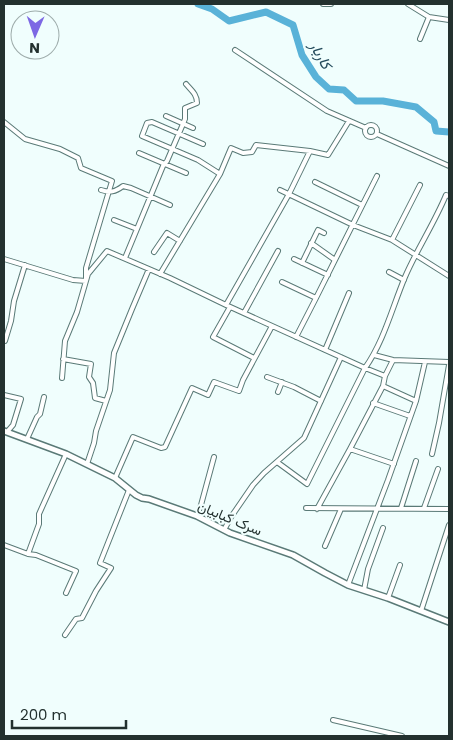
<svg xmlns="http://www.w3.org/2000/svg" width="453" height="740" font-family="Poppins,Vazirmatn,sans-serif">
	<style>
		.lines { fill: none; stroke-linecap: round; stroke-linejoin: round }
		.river { stroke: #59b2d8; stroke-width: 7 }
		.minor-casing { stroke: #5a7a77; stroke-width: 6 }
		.tertiary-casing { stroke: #5a7a77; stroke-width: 8 }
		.minor { stroke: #fff; stroke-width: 4 }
		.tertiary { stroke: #fff; stroke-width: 5 }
		.labels { text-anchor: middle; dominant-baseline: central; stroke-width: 4; stroke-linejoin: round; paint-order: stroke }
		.street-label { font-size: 14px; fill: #23312f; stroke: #f0fefd }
		.water-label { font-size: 15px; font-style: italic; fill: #244b5c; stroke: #f0fefd }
	</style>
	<rect width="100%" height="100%" fill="#f0fefd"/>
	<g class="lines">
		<path class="river" d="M198,4L212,9L229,21L266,12L293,25L302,55L316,77L329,89L344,90L356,101H383L416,107L434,122L436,131L449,132"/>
		<defs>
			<path id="minor" d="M323,4H331
				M408,4L429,17L449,20
				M420,39L429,17
				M235,50L327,111L366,128
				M166,116L193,128
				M4,122L25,139L60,149L78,158L81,168L112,181L86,268V281L77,312L65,341L62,378
				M365 131a6 6 0 1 1 12 0a6 6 0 1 1-12 0Z
				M377,134L449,166
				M203,144L152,122L147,123L142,136L198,160L220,174
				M139,153L186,173
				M315,182L362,205
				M101,190C110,193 115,192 123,186L131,188L170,205
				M280,190L353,225L392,240L449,276
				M114,220L137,229
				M392,240L420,185
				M311,243L335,260
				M154,252L167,233L180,241
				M125,258L163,166L167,161L183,124L185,119V108L197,103C197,94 191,90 186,84
				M4,259L73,280L86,281L88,274L107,251L170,278L226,305L365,368L385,376
				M294,259L328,275
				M302,263L318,230L324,233
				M389,272L404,280
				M160,274L220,174L231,148L243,153L252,152L256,145L310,151
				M282,282L316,298
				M226,305L289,194L310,151L328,155L349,121
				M230,307L213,337L254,358
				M244,313L278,251
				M296,337L316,298L377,176
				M5,341L11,321L14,301L25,265
				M325,350L349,293
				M374,355L393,360L449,362
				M63,359L91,364L89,377L93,383L95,398L106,401
				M267,377L294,387L321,401
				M383,386L416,401
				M278,392L282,382
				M4,395L21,399L13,425L7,432
				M373,403L410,416
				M27,439L37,417L40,414L44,397
				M350,449L394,464
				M66,454L39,514V524L28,554L36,555L76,571L66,593
				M432,454L439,423L449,365
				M277,462L307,484L365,368C384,341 392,308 405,277C417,249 434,224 446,195L449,196
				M87,464L94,443L96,431L110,390L114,353L132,309L149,269
				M115,478L133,437L161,448L165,447L192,388L208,395L214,382L239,391L243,380L272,326
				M306,508L449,509
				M401,508L416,461
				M424,508L438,469
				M317,509L350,449L383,386L385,376L393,360
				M197,516L201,505L214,457
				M224,530L231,517L253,485L264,473L304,438L341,357
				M4,545L28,554
				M325,546L341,509
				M348,585L388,480L416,401L425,362
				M364,590L368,569L383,528
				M388,598L400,565
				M421,611L449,525
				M65,635L76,619L82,618L96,591L111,568L100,563L129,490
				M333,720L402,736"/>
			<path id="tertiary" d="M4,431L66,454L115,478L136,495L142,498L149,499L197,516L230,533L293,555L325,573L348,585L388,598L449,622"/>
		</defs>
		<use href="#minor" class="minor-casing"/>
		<use href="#tertiary" class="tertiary-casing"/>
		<use href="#minor" class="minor"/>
		<use href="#tertiary" class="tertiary"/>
	</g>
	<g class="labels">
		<g class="street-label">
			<text transform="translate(230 518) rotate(23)">سرک کبابیان</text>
		</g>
		<g class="water-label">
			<text transform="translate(321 55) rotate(60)">کاربار</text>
		</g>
	</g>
	<rect width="453" height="740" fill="none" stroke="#23312f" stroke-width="10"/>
	<g transform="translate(35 35) rotate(182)"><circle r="24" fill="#f0fefd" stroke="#9eacab"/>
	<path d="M0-4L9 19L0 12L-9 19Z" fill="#7d68e4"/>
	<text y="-8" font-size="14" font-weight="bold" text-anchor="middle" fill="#23312f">N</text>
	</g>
	<path d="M12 720v8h114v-8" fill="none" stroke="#23312f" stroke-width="2.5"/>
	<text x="20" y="720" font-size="15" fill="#23312f" stroke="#f0fefd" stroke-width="4" paint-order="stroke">200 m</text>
</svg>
